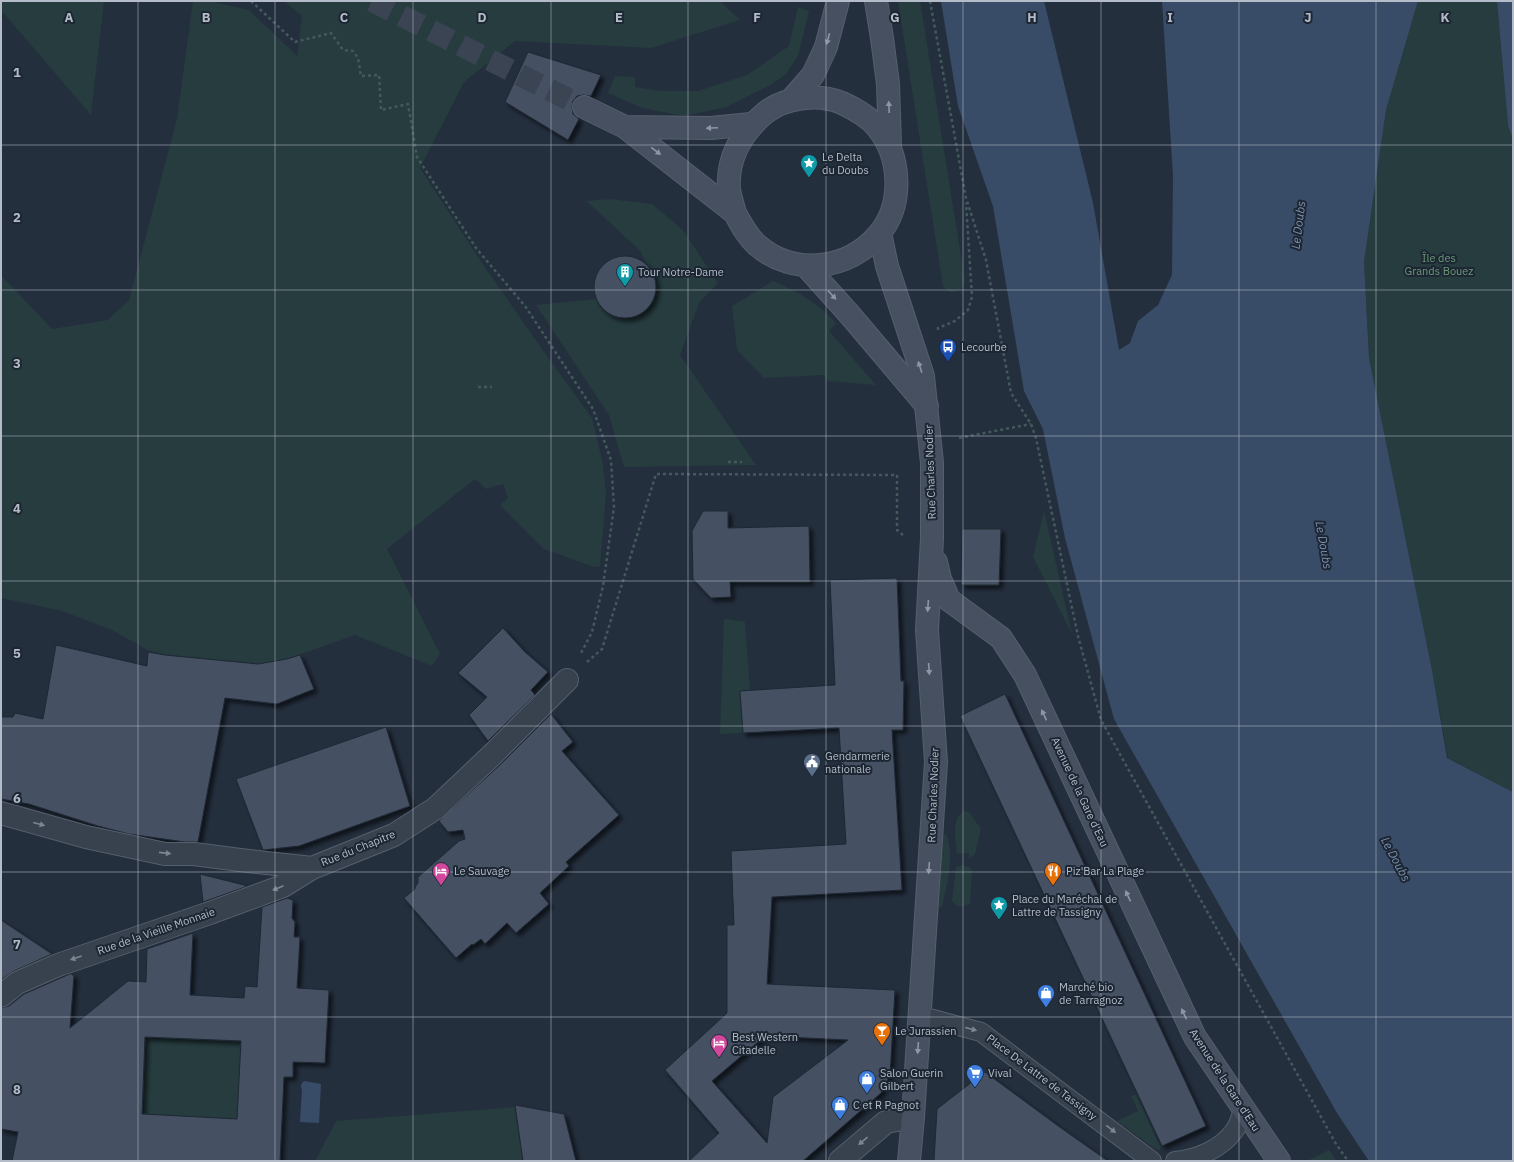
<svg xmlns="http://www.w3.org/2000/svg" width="1514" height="1162" font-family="'IBM Plex Sans',sans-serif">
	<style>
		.green { fill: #263c3f }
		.water { fill: #394c67 }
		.building { fill: #455162; stroke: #1f2835; fill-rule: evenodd; filter: url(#shadow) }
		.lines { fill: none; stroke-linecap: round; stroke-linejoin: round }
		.secondary-tunnel { stroke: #3a4453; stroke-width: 22; stroke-dasharray: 22 11; stroke-linecap: butt }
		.lane-casing { stroke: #565f6c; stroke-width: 20 }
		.street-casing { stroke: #565f6c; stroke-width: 24 }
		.secondary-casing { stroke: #565f6c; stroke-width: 24 }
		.path { stroke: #44595c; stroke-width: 2.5; stroke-dasharray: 3 3; stroke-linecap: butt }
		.lane { stroke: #38414e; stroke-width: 18 }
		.street { stroke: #38414e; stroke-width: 22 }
		.secondary { stroke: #465061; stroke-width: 22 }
		.oneway { fill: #8e96a5 }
		.oneway2 { fill: #7c8592 }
		.grid { fill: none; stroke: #b4bcc9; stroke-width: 1; stroke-opacity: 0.55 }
		.labels { text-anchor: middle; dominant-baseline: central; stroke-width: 4; stroke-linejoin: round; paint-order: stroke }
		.poi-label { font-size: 11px; fill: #b4bcc9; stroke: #1d2633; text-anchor: start }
		.park-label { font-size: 11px; fill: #6b9a76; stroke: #1d2633 }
		.street-label { font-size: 11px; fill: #b4bcc9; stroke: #1d2633 }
		.water-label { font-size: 12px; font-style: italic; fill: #7c92b1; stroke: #1d2633 }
		.grid-label { font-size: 13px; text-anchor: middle; font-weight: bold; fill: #b4bcc9; stroke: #1d2633; stroke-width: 4; stroke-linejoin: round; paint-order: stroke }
	</style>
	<defs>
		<filter id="shadow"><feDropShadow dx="3.5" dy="3.5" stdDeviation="2" flood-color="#0009"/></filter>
	</defs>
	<rect width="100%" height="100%" fill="#242f3e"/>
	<path class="green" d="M1,1H104L91,115L1,10Z
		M193,1H209L249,10L297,56L302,16L284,1H720L740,20L651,48L515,41L464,82L420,168L482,263L537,342L592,418L603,464L606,493L600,567L591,566L544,549L500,505L508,498L503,484L486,489L475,479L387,549L440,654L432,666L355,635L287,659L258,664L165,655L148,650L112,630L62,611L1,598V275L52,329L108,320L129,300L177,119Z
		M898,1H920L965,281C962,290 959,292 949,292L943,286Z
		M1418,1H1497L1508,125L1513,140V792L1448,758L1432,670L1369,358L1364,262L1386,110Z
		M798,7L809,11L798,56L785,75L770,85L727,107L684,116L642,108L608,93L615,76L635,77V87L660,91H698L747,75L789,46Z
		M610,199L652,204L683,230L718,283L699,303L680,355L756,465L624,467L609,415L536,305L596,299C616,336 669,313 653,275C652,271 649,268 647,265C644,261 643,255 640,251C636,246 630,241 624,236C612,224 599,212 586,201Z
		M773,281C798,292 817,302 836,323L829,331L876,385L828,381L824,375L764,378L737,350L732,306Z
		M1044,511L1072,634L1033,557Z
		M724,619L745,622L750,690L740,691L743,733L720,734Z
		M965,811L969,812L981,829L975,854L969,858V853L957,854C956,841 950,817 965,811Z
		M946,834C955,854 947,886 942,906L939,908L942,837Z
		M962,865L969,867L972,871L970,903C963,908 957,908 952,901L956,867Z
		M145,1037L241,1041L237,1119L142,1114Z
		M1136,1094L1161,1148L1159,1150L1152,1147L1117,1121L1138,1111L1131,1096Z
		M515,1107L523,1161H315L336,1121Z
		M1329,1150L1337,1161H1309V1160Z"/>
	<path class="water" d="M941,1H1044L1093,203L1119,350L1130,343L1138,321L1158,305L1172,275L1173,176L1162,1H1418L1386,110L1364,262L1369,358L1432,670L1447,758L1513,792V1161H1369L1337,1113L1114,719L1065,538L1043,429L1024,391L993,206L958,106Z
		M1497,1H1513V140L1508,125Z
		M304,1081L321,1084L319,1123L300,1122L302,1090C300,1086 301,1084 304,1081Z"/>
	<path class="building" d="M528,52L601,75L591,96L583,95L577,96L573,101L572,107L573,114L579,119L568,140L505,102Z
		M594 287a31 31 0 1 1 62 0a31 31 0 1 1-62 0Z
		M703,511H728V528L809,526L810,582H730L731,597L711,598L693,579L692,531Z
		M962,529H1001L999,585H961Z
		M897,578L901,681H904L903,730H892L902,890L772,897L767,984L895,990L890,1075L881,1093L803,1161H689L719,1133L665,1070L727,1013V925H734L731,851L846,844L839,728L743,733L740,691L835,685L830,580ZM765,1036L848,1040L773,1097L767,1143L712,1081Z
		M503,628L525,652L548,672L531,690L535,695L488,741L469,715L487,697L458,673Z
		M56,645L147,666L148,652L165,655L258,664L287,659L300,655L314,689L277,704L225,698L198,842H185L129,834L98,826L29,804L1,799V717H13L15,713L43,719Z
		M1005,694L1206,1126L1162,1146L960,716Z
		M551,714L573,742L562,751L619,815L566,862L569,866L540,893L549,904L516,933L507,923L485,944L481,939L473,945L472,944L456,958L404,898L415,889V887L418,883V877L459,841L465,839L463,830L448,832L439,821L501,764Z
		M386,727L410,806L299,846L263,850L236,779Z
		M200,874L248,886L203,902Z
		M287,898L293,900L292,918L295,922L294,937H300L297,988L329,990L325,1063L293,1062V1077H284L280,1161H12L18,1132L1,1129V1008L9,1006L24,994L72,973V975H74L70,1028L128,981L146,982L147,949L193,933L190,995L244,998L245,986L257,987L262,907ZM145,1037L241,1041L237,1119L142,1114Z
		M1,920L52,954L12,972L1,980Z
		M985,1072L1061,1128L1108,1161H934L937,1109Z
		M515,1105L564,1114L576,1161H523Z"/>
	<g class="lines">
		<path class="secondary-tunnel" d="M372,1L584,107"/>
		<defs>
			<path id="lane" d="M920,1017L933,1019L981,1032L1152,1161
				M1175,1161C1197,1159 1221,1149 1234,1131C1239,1125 1241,1115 1244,1108"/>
			<path id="street" d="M1,813L86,837L165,854H194L248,861L312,868L394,835L436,808L492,755L567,680
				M1,996L17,983L58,965L207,914L283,886L312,868
				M840,1161L886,1122L913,1117"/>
			<path id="secondary" d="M876,1L882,38L888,84L890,146
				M791,100L813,75L826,47L838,1
				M584,107L625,127L735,213C741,224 747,236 757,245C794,277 849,270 879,234C904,204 901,156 877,127C868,116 855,109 842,103C819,93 785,97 765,113C741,133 727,157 729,189C730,197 733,205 735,213
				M625,127L711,128L751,124
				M880,233L887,266L923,376L932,463V539L927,630L936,762L913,1117L909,1161
				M806,266L850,315L927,406
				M936,562L940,579L949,600L1001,638L1025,675L1195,1037L1279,1161"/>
		</defs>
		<use href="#lane" class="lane-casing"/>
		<use href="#street" class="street-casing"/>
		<use href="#secondary" class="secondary-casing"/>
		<path class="path" d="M251,1L295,42L331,33L343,50L353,51L358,58L361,76L379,75L381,110L408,104L417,157L476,248L525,306L593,409L611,460L614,507L603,586L592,632L580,655
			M930,1L966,198L986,260L1011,393L1031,424L1036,438L1078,636L1101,720L1336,1144L1348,1161
			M938,330V328L955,321L968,310L972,297L966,203
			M478,387H492
			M959,438L1031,424
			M728,462H742
			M587,662L602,649L656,474L897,475V530L903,535"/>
		<use href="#lane" class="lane"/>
		<use href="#street" class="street"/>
		<use href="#secondary" class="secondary"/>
	</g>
	<defs><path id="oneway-solid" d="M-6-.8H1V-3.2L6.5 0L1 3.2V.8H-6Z"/></defs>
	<g class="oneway">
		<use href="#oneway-solid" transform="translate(828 39) rotate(105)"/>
		<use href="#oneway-solid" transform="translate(889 107) rotate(-92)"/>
		<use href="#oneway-solid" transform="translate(712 128) rotate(177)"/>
		<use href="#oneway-solid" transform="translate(656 151) rotate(38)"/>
		<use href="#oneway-solid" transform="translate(832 295) rotate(48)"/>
		<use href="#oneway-solid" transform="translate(920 367) rotate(-108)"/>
		<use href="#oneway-solid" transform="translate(928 606) rotate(94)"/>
		<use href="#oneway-solid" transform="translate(929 669) rotate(86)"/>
		<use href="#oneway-solid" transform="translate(1044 715) rotate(-115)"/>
		<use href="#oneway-solid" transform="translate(929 868) rotate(94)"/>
		<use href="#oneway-solid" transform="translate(1128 896) rotate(-115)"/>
		<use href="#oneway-solid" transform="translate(1184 1014) rotate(-115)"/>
		<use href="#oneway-solid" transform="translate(918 1048) rotate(94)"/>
	</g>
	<g class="oneway2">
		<use href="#oneway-solid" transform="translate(39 824) rotate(15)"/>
		<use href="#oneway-solid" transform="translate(165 853) rotate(6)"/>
		<use href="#oneway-solid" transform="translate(278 888) rotate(157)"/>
		<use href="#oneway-solid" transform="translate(76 958) rotate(161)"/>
		<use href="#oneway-solid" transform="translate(971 1029) rotate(15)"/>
		<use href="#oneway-solid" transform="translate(1111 1129) rotate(38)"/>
		<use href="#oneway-solid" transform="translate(863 1141) rotate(139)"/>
	</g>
	<path class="grid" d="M138,1V1161M275,1V1161M413,1V1161M551,1V1161M688,1V1161M826,1V1161M963,1V1161M1101,1V1161M1239,1V1161M1376,1V1161M1,145H1513M1,290H1513M1,436H1513M1,581H1513M1,726H1513M1,872H1513M1,1017H1513"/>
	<defs>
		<symbol id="sight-pin" viewBox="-11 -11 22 30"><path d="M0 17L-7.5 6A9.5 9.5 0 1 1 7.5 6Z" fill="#0f9aa8" stroke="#1d2633"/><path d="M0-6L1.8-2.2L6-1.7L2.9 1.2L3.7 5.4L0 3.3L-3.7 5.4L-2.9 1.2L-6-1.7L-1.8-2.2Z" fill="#fff"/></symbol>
		<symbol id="building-pin" viewBox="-11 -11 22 30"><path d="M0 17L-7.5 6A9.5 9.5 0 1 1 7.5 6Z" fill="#0f9aa8" stroke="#1d2633"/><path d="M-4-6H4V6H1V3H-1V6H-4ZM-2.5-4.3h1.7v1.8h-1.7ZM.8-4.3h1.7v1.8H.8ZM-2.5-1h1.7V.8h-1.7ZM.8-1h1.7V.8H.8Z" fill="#fff"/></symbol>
		<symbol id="bus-pin" viewBox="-11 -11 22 30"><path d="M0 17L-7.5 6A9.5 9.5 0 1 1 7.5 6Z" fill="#1a4fb4" stroke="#1d2633"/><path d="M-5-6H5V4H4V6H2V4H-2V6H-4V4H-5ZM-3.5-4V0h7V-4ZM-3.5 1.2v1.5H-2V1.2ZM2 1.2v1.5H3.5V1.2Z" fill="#fff"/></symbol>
		<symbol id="civic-pin" viewBox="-11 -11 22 30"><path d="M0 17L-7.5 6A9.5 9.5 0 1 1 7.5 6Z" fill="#5c6f8a" stroke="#1d2633"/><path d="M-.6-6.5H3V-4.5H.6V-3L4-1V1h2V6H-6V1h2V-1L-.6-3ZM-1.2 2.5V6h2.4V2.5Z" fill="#fff"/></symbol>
		<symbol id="hotel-pin" viewBox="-11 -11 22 30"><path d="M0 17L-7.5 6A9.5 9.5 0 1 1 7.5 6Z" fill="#d1479c" stroke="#1d2633"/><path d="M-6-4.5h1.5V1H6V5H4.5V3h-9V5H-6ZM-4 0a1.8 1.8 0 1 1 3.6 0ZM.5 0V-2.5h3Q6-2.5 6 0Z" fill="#fff"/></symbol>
		<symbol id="restaurant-pin" viewBox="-11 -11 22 30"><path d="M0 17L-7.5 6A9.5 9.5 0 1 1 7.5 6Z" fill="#e8710a" stroke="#1d2633"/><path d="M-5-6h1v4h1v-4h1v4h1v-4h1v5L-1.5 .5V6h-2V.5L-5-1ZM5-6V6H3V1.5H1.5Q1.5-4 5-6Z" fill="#fff"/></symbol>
		<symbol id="shop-pin" viewBox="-11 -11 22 30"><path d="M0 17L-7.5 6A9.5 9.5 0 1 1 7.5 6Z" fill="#3f7fe0" stroke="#1d2633"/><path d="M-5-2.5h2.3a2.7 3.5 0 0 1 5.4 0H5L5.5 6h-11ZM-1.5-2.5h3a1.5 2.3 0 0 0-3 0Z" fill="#fff"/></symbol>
		<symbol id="bar-pin" viewBox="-11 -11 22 30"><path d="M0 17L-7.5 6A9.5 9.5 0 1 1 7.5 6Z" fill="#e8710a" stroke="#1d2633"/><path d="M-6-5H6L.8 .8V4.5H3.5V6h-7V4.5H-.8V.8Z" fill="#fff"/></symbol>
		<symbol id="supermarket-pin" viewBox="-11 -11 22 30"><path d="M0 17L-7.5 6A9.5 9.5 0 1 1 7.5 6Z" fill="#3f7fe0" stroke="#1d2633"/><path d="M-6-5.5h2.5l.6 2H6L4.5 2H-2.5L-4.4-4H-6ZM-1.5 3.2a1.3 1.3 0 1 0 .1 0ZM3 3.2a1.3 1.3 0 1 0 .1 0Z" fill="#fff"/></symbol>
	</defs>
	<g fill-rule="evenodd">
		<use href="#sight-pin" x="799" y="153" width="20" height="27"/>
		<use href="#building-pin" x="615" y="262" width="20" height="27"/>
		<use href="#bus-pin" x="938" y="337" width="20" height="27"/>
		<use href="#civic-pin" x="802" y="752" width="20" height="27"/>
		<use href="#hotel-pin" x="431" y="861" width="20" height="27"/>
		<use href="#restaurant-pin" x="1043" y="861" width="20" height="27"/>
		<use href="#sight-pin" x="989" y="895" width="20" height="27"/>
		<use href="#shop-pin" x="1036" y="983" width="20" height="27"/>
		<use href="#bar-pin" x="872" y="1021" width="20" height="27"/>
		<use href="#hotel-pin" x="709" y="1033" width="20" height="27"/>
		<use href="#supermarket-pin" x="965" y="1063" width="20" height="27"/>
		<use href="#shop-pin" x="857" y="1069" width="20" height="27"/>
		<use href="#shop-pin" x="830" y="1095" width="20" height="27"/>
	</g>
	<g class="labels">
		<g class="poi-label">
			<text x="822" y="157">Le Delta<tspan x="822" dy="13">du Doubs</tspan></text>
			<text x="638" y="272">Tour Notre-Dame</text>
			<text x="961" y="347">Lecourbe</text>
			<text x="825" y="756">Gendarmerie<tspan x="825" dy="13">nationale</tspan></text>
			<text x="454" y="871">Le Sauvage</text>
			<text x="1066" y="871">Piz'Bar La Plage</text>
			<text x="1012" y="899">Place du Maréchal de<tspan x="1012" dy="13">Lattre de Tassigny</tspan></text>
			<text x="1059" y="987">Marché bio<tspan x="1059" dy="13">de Tarragnoz</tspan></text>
			<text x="895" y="1031">Le Jurassien</text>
			<text x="732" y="1037">Best Western<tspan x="732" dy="13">Citadelle</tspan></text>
			<text x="880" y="1073">Salon Guerin<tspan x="880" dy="13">Gilbert</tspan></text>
			<text x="988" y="1073">Vival</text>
			<text x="853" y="1105">C et R Pagnot</text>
		</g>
		<g class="park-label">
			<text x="1439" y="258">Île des<tspan x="1439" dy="13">Grands Bouez</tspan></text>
		</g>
		<g class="street-label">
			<text transform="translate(930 472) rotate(-92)">Rue Charles Nodier</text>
			<text transform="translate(1080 792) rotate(65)">Avenue de la Gare d'Eau</text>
			<text transform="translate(933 795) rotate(-88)">Rue Charles Nodier</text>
			<text transform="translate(358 848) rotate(-22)">Rue du Chapitre</text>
			<text transform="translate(156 931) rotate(-19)">Rue de la Vieille Monnaie</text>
			<text transform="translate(1042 1077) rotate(37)">Place De Lattre de Tassigny</text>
			<text transform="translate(1225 1080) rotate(57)">Avenue de la Gare d'Eau</text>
		</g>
		<g class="water-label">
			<text transform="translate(1298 225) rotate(-83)">Le Doubs</text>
			<text transform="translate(1324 545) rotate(80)">Le Doubs</text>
			<text transform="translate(1396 859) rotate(62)">Le Doubs</text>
		</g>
	</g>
	<g class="grid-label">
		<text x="69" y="22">A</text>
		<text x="206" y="22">B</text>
		<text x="344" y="22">C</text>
		<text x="482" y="22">D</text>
		<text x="619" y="22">E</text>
		<text x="757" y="22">F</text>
		<text x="895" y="22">G</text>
		<text x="1032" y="22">H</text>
		<text x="1170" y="22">I</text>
		<text x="1308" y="22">J</text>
		<text x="1445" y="22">K</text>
		<text x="17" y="77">1</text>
		<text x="17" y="222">2</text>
		<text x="17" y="368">3</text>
		<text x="17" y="513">4</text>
		<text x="17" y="658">5</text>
		<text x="17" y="803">6</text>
		<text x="17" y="949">7</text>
		<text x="17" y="1094">8</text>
	</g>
	<rect width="1514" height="1162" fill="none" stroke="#b4bcc9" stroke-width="4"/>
</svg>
